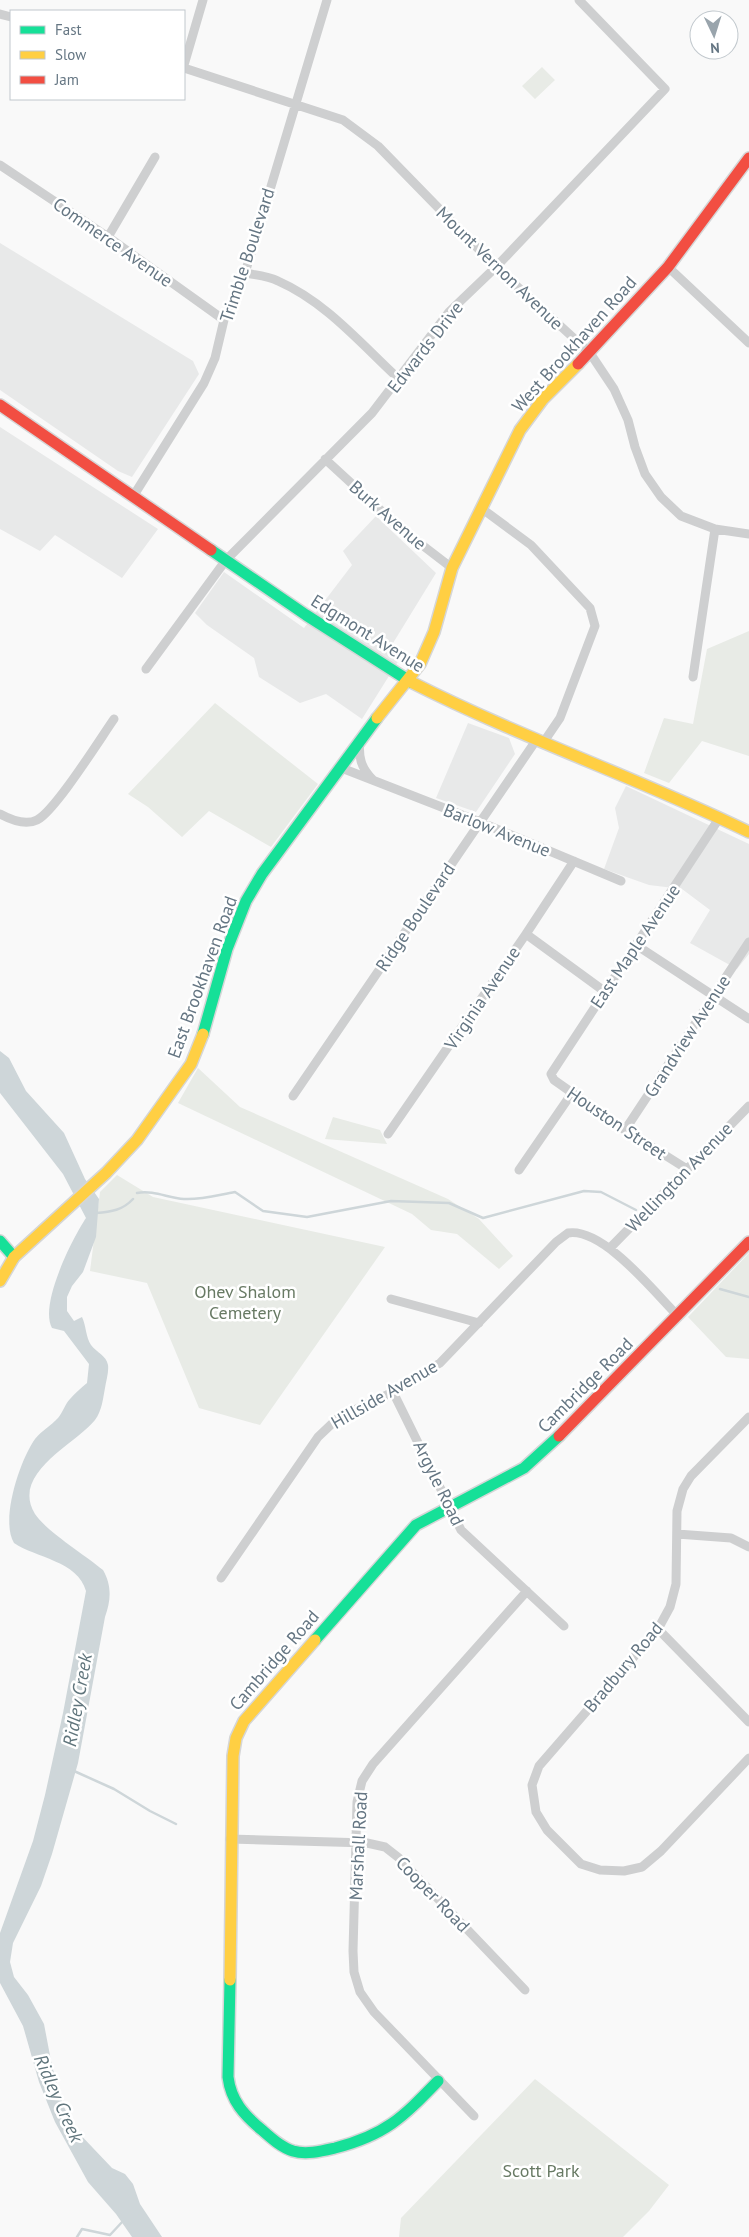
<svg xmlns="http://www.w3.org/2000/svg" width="749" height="2237" font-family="'PT Sans',sans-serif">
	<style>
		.built { fill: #e8e9e9 }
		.green { fill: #e8ebe6 }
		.water { fill: #ced6d9 }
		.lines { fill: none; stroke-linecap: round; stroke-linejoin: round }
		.stream { stroke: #ced6d9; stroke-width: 2.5 }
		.fast-casing { stroke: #d5d6d7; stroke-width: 14 }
		.slow-casing { stroke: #d5d6d7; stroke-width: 14 }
		.jam-casing { stroke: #d5d6d7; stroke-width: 14 }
		.street { stroke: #cecfd0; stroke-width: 9 }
		.fast { stroke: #16e098; stroke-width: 11 }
		.slow { stroke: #ffcf43; stroke-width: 11 }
		.jam { stroke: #f24e42; stroke-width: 11 }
		.labels { text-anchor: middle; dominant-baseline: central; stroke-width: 5; stroke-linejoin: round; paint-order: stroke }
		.street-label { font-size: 18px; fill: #657683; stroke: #fff }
		.park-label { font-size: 18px; fill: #687a64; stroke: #fff }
		.water-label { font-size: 19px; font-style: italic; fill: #60757c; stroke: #fff }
	</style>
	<rect width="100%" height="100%" fill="#f9f9f9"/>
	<path class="built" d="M0,243L193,361L199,374L132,477L118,471L0,390Z
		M0,427L158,529L122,578L55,535L40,551L0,529Z
		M376,516L436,573L390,648L399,660L362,719L326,694L300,703L259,677L254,658L207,625L195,613L224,572L304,628L352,565L343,551Z
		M468,723L509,738L515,754L476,812L436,798Z
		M626,786L749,844V954L737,969L690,943L710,910L682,889L649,885L604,869L619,828L615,808Z"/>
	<path class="green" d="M542,67L555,80L535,99L522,86Z
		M749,631V756L702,741L669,783L644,773L664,718L693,724L707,649Z
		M215,703L318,784L271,847L209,811L182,837L148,807L128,794Z
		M198,1068L240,1107L448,1199L479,1219L513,1256L499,1269L457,1234L431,1230L412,1214L178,1103Z
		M333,1117L380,1130L387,1144L325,1139Z
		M117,1175L153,1197L385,1247L260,1425L199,1408L147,1283L90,1271L100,1192Z
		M749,1253V1359L726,1357L688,1317Z
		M535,2079L669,2185L649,2211L623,2237H399L401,2218Z"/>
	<path class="water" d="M0,1051L9,1058L26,1091L64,1133L85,1179L99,1199L96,1237L83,1272L72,1286L67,1297V1311L74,1321L82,1317C86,1325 86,1338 91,1345C97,1353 106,1355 108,1365C109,1372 106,1381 105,1388C103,1398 102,1411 95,1420C76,1444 10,1473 35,1514C46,1531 85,1555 103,1570C112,1586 111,1600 105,1617L78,1763L52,1854L41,1886L13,1943L10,1962L14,1977L28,1995L44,2024L52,2066L64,2107L74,2128L112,2168L125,2174L133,2184L140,2204L162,2237H132L116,2214L88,2182L55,2122L39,2082L23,2026L0,1983V1933L33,1841L45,1795L63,1713L86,1591C78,1561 36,1558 14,1543C0,1520 20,1460 35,1439C41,1431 51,1426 58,1418C63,1412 65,1404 70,1399C75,1393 81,1388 87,1383L89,1364L64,1331L52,1328C39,1305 72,1239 86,1218L63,1174L0,1093Z"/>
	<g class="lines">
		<path class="stream" d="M137,1193C154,1190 168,1198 184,1199C201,1200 218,1195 235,1192L263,1211L307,1217L391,1201L449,1203L483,1218L584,1191L601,1192L636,1210
			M96,1213C111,1212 123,1210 133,1199
			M720,1289L749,1297
			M74,1771L114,1789L150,1811L176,1824
			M77,2237L82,2229L110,2235L123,2221"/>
		<defs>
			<path id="fast" d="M211,550L306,615L411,682
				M203,1034L227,949L246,901L262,874L377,718
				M0,1241L14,1257
				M315,1640L416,1525L524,1468L559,1436
				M230,1980L228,2077C231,2101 244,2115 262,2130C271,2138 281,2147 293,2151C306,2155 322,2151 335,2148C386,2135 403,2117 438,2081"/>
			<path id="slow" d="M411,682C521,738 638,778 749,832
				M377,718L420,664L434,632L452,568L520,430L543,399L578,364
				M0,1281L14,1257L106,1173L137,1140L191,1064L203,1034
				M230,1980L233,1756L236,1738L244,1721L315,1640"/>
			<path id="jam" d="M578,364L668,267L749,158
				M0,405L211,550
				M559,1436L749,1242"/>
		</defs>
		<use href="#fast" class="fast-casing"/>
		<use href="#slow" class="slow-casing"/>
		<use href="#jam" class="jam-casing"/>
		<path class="street" d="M0,14L11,17
			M184,65L203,0
			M184,68L343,120L378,146L496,267L590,353L614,389L628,420L635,447L645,474L661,497L681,516L715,529L749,534
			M0,165L108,237L224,320
			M108,237L155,157
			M668,267L749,343
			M245,273C255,275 268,276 278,281C326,302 361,344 399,379
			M325,459L400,528L452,568
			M134,495L204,383L215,358L224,320L245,273L327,0
			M481,508L531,545L590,608L595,626L560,718L543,743
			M146,669L226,560L372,413L449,312L496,267L665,89L579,0
			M693,677L715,529
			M360,740C358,757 361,768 373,780
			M339,767L480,822L621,881
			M0,814C11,820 25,826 37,820C55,811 100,739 114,719
			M526,934L604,991
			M636,945L749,1019
			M293,1096L537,739
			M625,1130L749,942
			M388,1134L526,934L574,861
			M687,1169L625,1130L554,1080L551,1074L720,817
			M519,1170L572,1093
			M610,1248L749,1106
			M391,1299L479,1323
			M393,1392L461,1530L564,1626
			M749,1417L691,1476L683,1489L677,1511L676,1584L670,1607L658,1629L539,1766L532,1785L536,1812L547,1830L581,1864L600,1870L624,1871L642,1867L661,1851L749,1758
			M677,1534L731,1538L749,1547
			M221,1578L318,1437L339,1417L393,1392L440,1363L556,1242L568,1233C603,1227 655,1293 678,1316
			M658,1629L749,1722
			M230,1839L367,1843L385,1847L399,1858L525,1990
			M474,2116L374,2012L360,1992L354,1972L353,1951L357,1802L362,1781L373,1764L527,1591"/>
		<use href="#fast" class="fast"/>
		<use href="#slow" class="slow"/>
		<use href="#jam" class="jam"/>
	</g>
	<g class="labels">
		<g class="street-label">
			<text transform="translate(113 242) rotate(35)">Commerce Avenue</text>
			<text transform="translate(247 255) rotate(-72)">Trimble Boulevard</text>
			<text transform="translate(500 268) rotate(44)">Mount Vernon Avenue</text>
			<text transform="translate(574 344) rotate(-48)">West Brookhaven Road</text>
			<text transform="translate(425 347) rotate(-52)">Edwards Drive</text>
			<text transform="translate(388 515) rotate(41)">Burk Avenue</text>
			<text transform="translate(368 633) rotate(32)">Edgmont Avenue</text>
			<text transform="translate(497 830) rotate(22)">Barlow Avenue</text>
			<text transform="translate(415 917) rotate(-56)">Ridge Boulevard</text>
			<text transform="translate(635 946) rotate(-56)">East Maple Avenue</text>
			<text transform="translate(202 977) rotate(-70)">East Brookhaven Road</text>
			<text transform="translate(482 998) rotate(-56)">Virginia Avenue</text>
			<text transform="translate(687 1036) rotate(-57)">Grandview Avenue</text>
			<text transform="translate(617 1123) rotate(34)">Houston Street</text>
			<text transform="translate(679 1177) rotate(-46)">Wellington Avenue</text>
			<text transform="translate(585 1385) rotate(-45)">Cambridge Road</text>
			<text transform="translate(384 1394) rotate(-30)">Hillside Avenue</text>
			<text transform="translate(439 1483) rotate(64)">Argyle Road</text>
			<text transform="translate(274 1660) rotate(-49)">Cambridge Road</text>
			<text transform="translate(623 1667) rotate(-50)">Bradbury Road</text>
			<text transform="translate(358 1846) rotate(-87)">Marshall Road</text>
			<text transform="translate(433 1894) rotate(46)">Cooper Road</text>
		</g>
		<g class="park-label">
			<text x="245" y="1291">Ohev Shalom<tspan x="245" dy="21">Cemetery</tspan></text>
			<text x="541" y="2170">Scott Park</text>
		</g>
		<g class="water-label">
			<text transform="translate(77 1700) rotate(-80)">Ridley Creek</text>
			<text transform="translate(59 2098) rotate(66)">Ridley Creek</text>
		</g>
	</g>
	<rect x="10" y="10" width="175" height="90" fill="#ffffff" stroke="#c1c8cd"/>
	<rect x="20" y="26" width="25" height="8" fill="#16e098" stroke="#c1c8cd"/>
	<text x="55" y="35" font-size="15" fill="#657683">Fast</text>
	<rect x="20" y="51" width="25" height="8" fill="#ffcf43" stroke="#c1c8cd"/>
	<text x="55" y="60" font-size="15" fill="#657683">Slow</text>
	<rect x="20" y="76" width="25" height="8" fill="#f24e42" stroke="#c1c8cd"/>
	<text x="55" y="85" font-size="15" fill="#657683">Jam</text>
	<g transform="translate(714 35) rotate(176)"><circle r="24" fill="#ffffff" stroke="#c1c8cd"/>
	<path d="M0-4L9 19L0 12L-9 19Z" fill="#99a4ac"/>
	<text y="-8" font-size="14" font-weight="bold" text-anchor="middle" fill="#657683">N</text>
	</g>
</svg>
